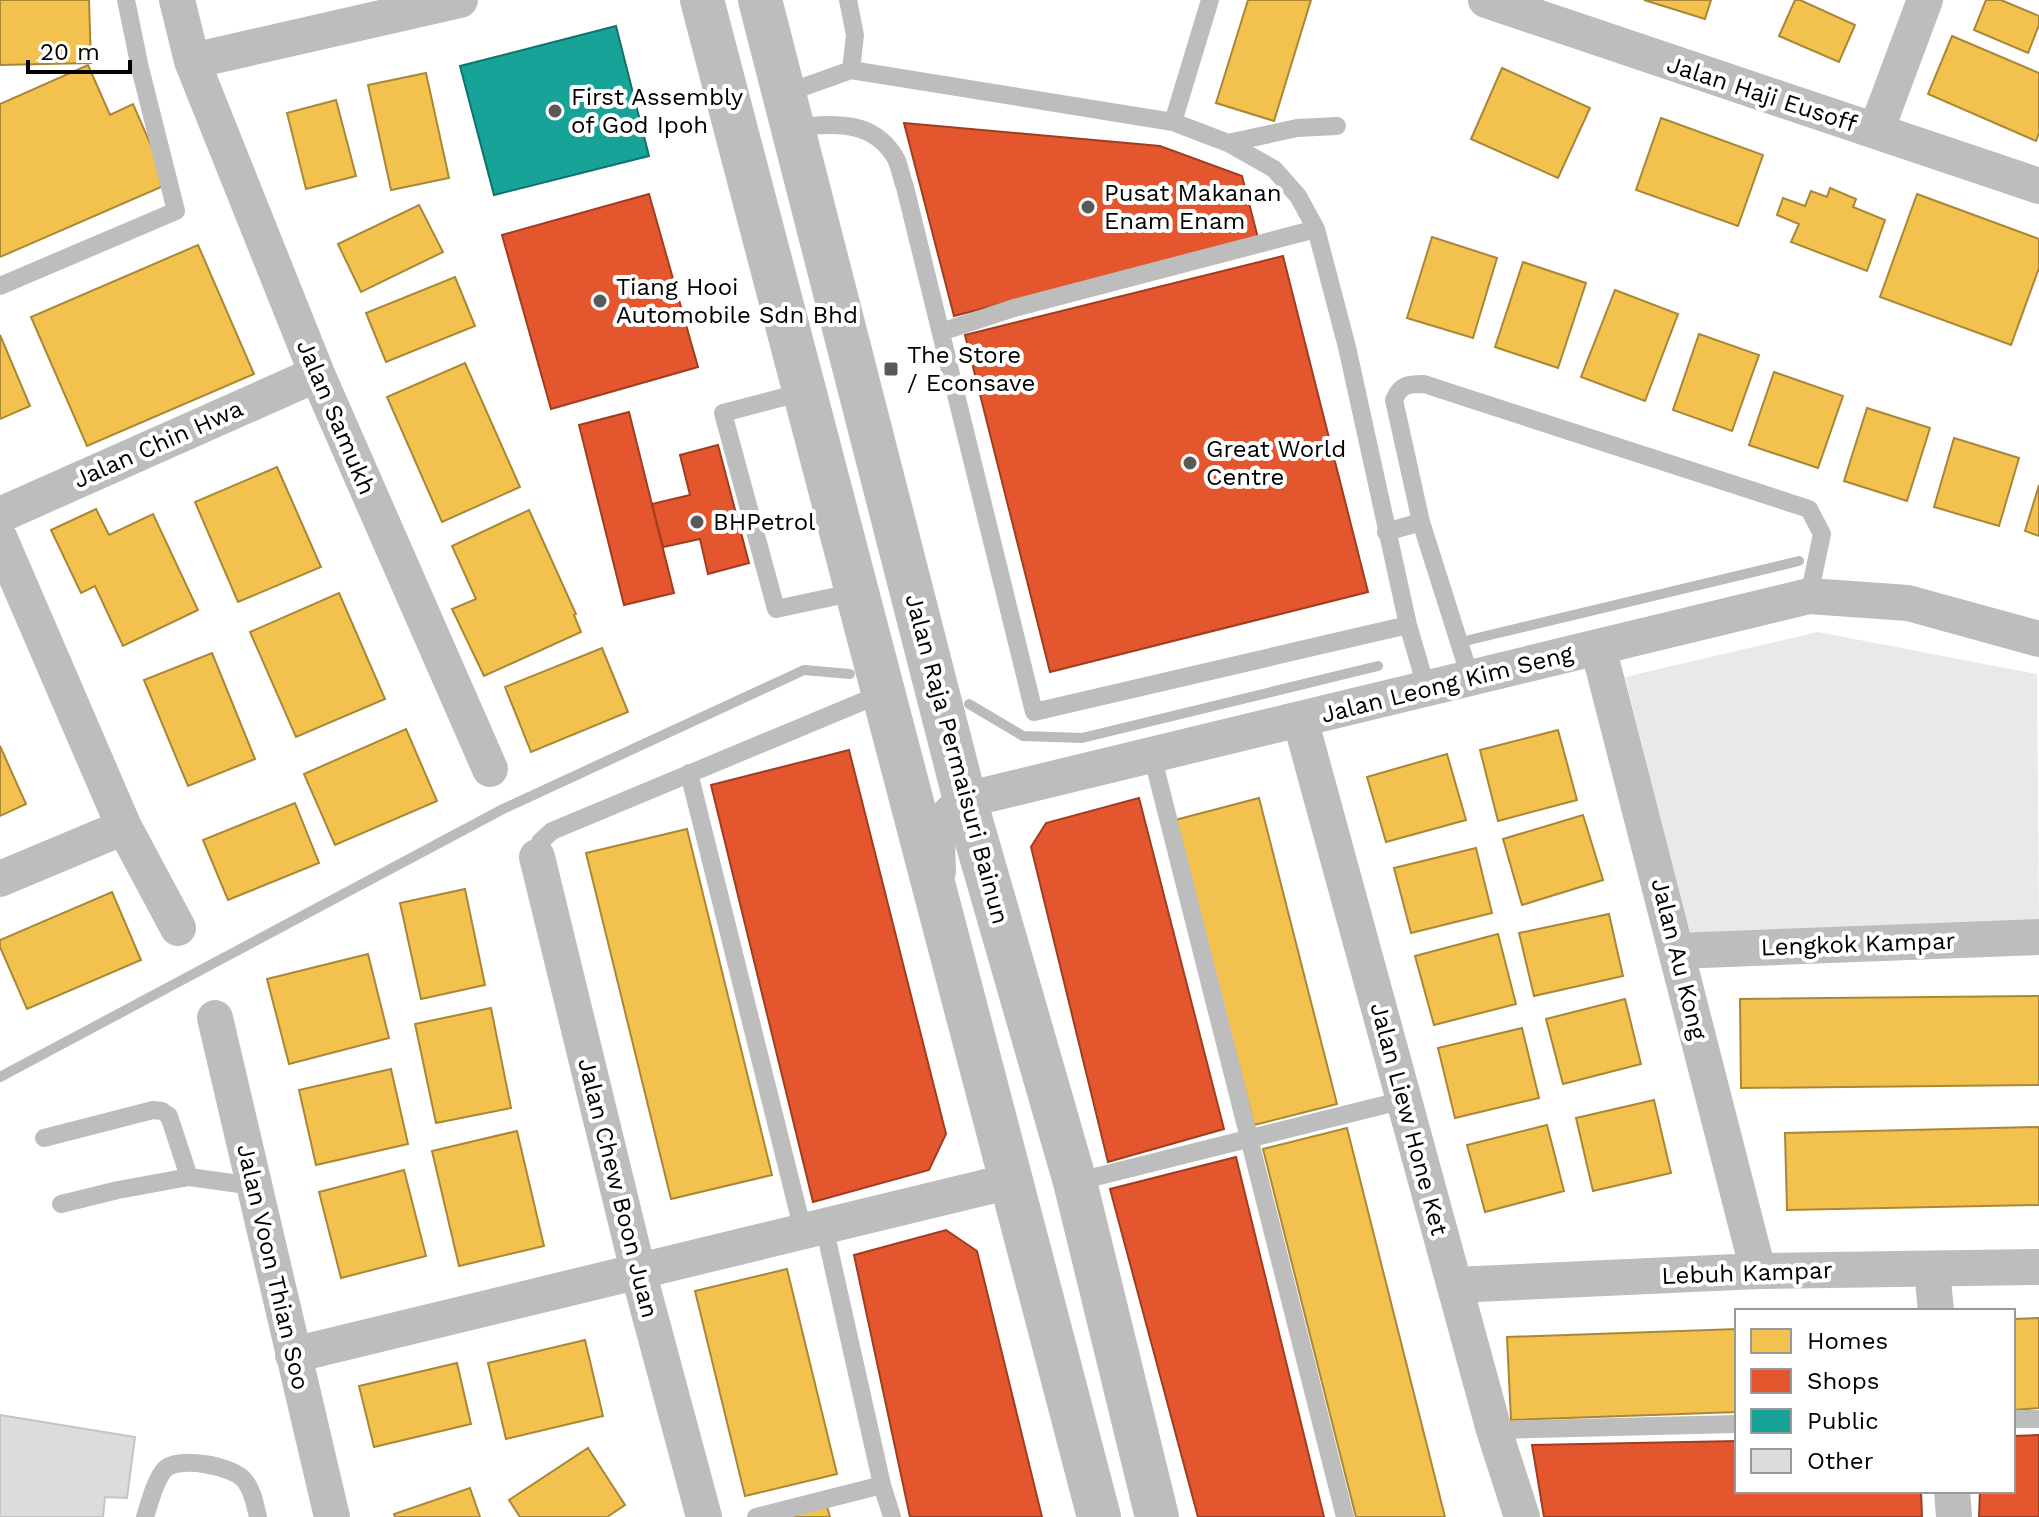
<svg xmlns="http://www.w3.org/2000/svg" width="2039" height="1517" font-family="'Work Sans',sans-serif">
	<style>
		.green { fill: #e9e9e9 }
		.homes { fill: #f2c14e; stroke: #a98737; stroke-width: 2 }
		.shops { fill: #e4572e; stroke: #a03d20; stroke-width: 2 }
		.public { fill: #17a398; stroke: #10726a; stroke-width: 2 }
		.lines { fill: none; stroke-linecap: round; stroke-linejoin: round }
		.stream { stroke: #bbb; stroke-width: 10 }
		.building { fill: #dcdcdc; stroke: #c4c4c4; stroke-width: 2 }
		.service { stroke: #bdbdbd; stroke-width: 18 }
		.minor { stroke: #bdbdbd; stroke-width: 36 }
		.primary { stroke: #bdbdbd; stroke-width: 44 }
		.poi-dot { fill: #595959; stroke: #fff; stroke-width: 3 }
		.labels { text-anchor: middle; dominant-baseline: central; stroke-width: 8; stroke-linejoin: round; paint-order: stroke }
		.street-label { font-size: 24px; fill: #000; stroke: #fff }
		.poi-label { font-size: 24px; fill: #000; stroke: #fff; text-anchor: start }
	</style>
	<rect width="100%" height="100%" fill="#fff"/>
	<path class="green" d="M1818,632L2037,674L2039,921L1690,938L1625,677Z"/>
	<path class="homes" d="M0,0H89L91,63L0,65Z
		M1248,0H1311L1274,121L1216,103Z
		M1644,0H1711L1705,19Z
		M1795,0H1800L1855,25L1839,62L1779,36Z
		M1986,0H2001L2039,16V25L2028,53L1974,30Z
		M1952,36L2039,73V133L2036,141L1928,94Z
		M88,65L110,115L133,104L168,184L0,257V104Z
		M1502,68L1590,108L1558,178L1471,139Z
		M426,73L449,178L391,190L368,85Z
		M336,100L356,176L306,189L287,113Z
		M1661,118L1763,155L1738,226L1636,190Z
		M1830,188L1856,199L1853,207L1885,220L1867,271L1791,242L1799,224L1777,215L1783,198L1805,206L1811,191L1827,197Z
		M1917,194L2039,239V268L2011,345L1880,297Z
		M419,205L443,252L361,292L338,244Z
		M1432,237L1497,258L1473,338L1407,318Z
		M198,245L254,374L87,446L31,317Z
		M1523,262L1586,283L1558,368L1495,347Z
		M455,277L475,326L386,362L366,313Z
		M1615,290L1678,314L1645,401L1581,377Z
		M1699,334L1759,355L1732,431L1673,410Z
		M0,335L30,406L0,419Z
		M465,363L520,487L442,522L387,397Z
		M1774,372L1843,396L1818,468L1749,445Z
		M1867,408L1930,428L1907,501L1844,481Z
		M1954,438L2019,458L1999,526L1934,507Z
		M277,467L321,567L238,602L195,502Z
		M2039,485V536L2025,531Z
		M96,509L109,535L153,514L198,610L123,646L95,586L81,593L51,530Z
		M529,510L576,614L574,615L581,632L484,676L452,609L476,599L452,546Z
		M339,593L385,699L296,737L250,632Z
		M602,648L628,712L531,752L505,687Z
		M212,653L255,759L188,786L144,680Z
		M406,729L437,801L335,845L304,774Z
		M1558,730L1577,800L1498,821L1480,750Z
		M0,746L26,804L0,816Z
		M1447,754L1466,820L1386,842L1367,777Z
		M1259,798L1337,1104L1254,1125L1175,820Z
		M295,803L319,863L228,900L203,840Z
		M1583,815L1603,880L1522,905L1503,839Z
		M687,829L772,1175L671,1199L586,853Z
		M1476,848L1492,913L1411,933L1394,868Z
		M465,889L485,985L421,999L400,903Z
		M112,892L141,960L27,1009L0,947V940Z
		M1609,914L1623,976L1534,996L1519,933Z
		M1498,934L1516,1004L1434,1025L1415,956Z
		M368,954L389,1038L289,1064L267,979Z
		M2039,996V1085L1741,1088L1740,999Z
		M1625,999L1641,1064L1563,1084L1546,1019Z
		M491,1008L511,1108L436,1123L415,1024Z
		M1522,1028L1539,1098L1455,1118L1438,1048Z
		M391,1069L408,1144L316,1165L299,1090Z
		M1654,1100L1671,1173L1593,1191L1576,1118Z
		M1547,1125L1564,1191L1485,1212L1467,1145Z
		M2039,1127V1205L1787,1210L1785,1133Z
		M1347,1128L1445,1517H1356L1263,1149Z
		M517,1131L544,1246L459,1266L432,1151Z
		M404,1170L426,1256L341,1278L319,1192Z
		M787,1269L837,1474L745,1496L695,1291Z
		M2039,1318V1408L2013,1410V1319Z
		M1737,1329V1412L1511,1420L1507,1337Z
		M585,1340L603,1416L506,1439L488,1363Z
		M457,1363L471,1424L374,1447L359,1386Z
		M588,1448L625,1505L607,1517H520L509,1500Z
		M470,1488L480,1517H395L394,1514Z
		M826,1503L830,1517H774Z"/>
	<path class="shops" d="M904,123L1160,146L1242,176L1258,238L954,316Z
		M649,194L698,367L551,409L502,235Z
		M1283,256L1368,592L1050,672L965,335Z
		M629,412L674,593L624,605L579,425Z
		M718,445L749,563L708,574L700,539L663,547L652,504L690,495L680,455Z
		M849,750L946,1134L929,1170L813,1202L711,785Z
		M1139,798L1224,1129L1108,1162L1031,847L1046,823Z
		M1236,1157L1324,1517H1198L1110,1189Z
		M946,1230L977,1251L1042,1517H910L854,1255Z
		M2039,1435V1517H1979L1980,1491H2013V1436Z
		M1737,1441V1491H1921L1922,1517H1544L1532,1445Z"/>
	<path class="public" d="M616,26L649,156L494,195L460,66Z"/>
	<g class="lines">
		<path class="stream" d="M1469,640L1799,561
			M969,704L1023,736L1082,738L1378,666
			M0,1077L503,809L804,670L850,674"/>
	</g>
	<path class="building" d="M0,1415L135,1437L127,1498L105,1497L103,1517H0Z"/>
	<g class="lines">
		<path class="service" d="M848,0L855,35L851,70
			M784,94L851,70L1173,122L1228,143L1274,169L1298,196L1316,229L1347,347L1408,625L1427,690
			M1173,122L1210,0
			M792,127C830,125 871,117 895,157C900,165 901,178 905,187L1034,712L1408,625
			M1228,143L1297,128L1337,126
			M0,286L176,211L140,68L126,0
			M941,332L1014,308L1316,229
			M803,392L723,413L776,609L856,592
			M1386,532L1421,522
			M1471,680L1421,522L1394,400C1401,384 1408,384 1424,384L1809,509L1822,534L1809,596
			M1152,755L1345,1517
			M689,773L803,1231
			M537,857L540,842L552,831L883,693
			M44,1138L153,1110L162,1111L169,1116L189,1177
			M1075,1182L1404,1100
			M61,1204L118,1190L189,1177L254,1186
			M824,1226L882,1485L892,1517
			M2013,1419H2039
			M1494,1430L1737,1424
			M145,1517C150,1502 154,1483 164,1470C177,1455 235,1466 245,1481C253,1491 255,1505 258,1517
			M756,1517L882,1485"/>
		<path class="minor" d="M177,0L192,61L317,374L490,769
			M1486,0L2039,186
			M192,61L460,0
			M1876,131L1925,0
			M0,515L317,374
			M0,539L124,827L178,928
			M1598,647L1758,1271
			M1300,719L1494,1430L1522,1517
			M537,857L638,1271L704,1517
			M938,871C936,836 935,823 965,800L1809,596L1908,603L2039,639
			M0,879L124,827
			M1677,951L2039,937
			M215,1018L332,1517
			M1932,1270L1936,1311
			M1455,1285L1758,1271L2039,1267
			M293,1355L1011,1181
			M1952,1491L1954,1517"/>
		<path class="primary" d="M702,0L1099,1517
			M760,0L965,800L1075,1182L1157,1517"/>
	</g>
	<g class="poi-dot">
		<circle cx="555" cy="111" r="8"/>
		<circle cx="1088" cy="207" r="8"/>
		<circle cx="600" cy="301" r="8"/>
		<rect x="883" y="361" width="16" height="16" rx="4"/>
		<circle cx="1190" cy="463" r="8"/>
		<circle cx="697" cy="522" r="8"/>
	</g>
	<g class="labels">
		<g class="street-label">
			<text transform="translate(1762 94) rotate(18)">Jalan Haji Eusoff</text>
			<text transform="translate(336 417) rotate(67)">Jalan Samukh</text>
			<text transform="translate(158 444) rotate(-24)">Jalan Chin Hwa</text>
			<text transform="translate(1447 684) rotate(-14)">Jalan Leong Kim Seng</text>
			<text transform="translate(957 759) rotate(75)">Jalan Raja Permaisuri Bainun</text>
			<text transform="translate(1858 944) rotate(-2)">Lengkok Kampar</text>
			<text transform="translate(1679 959) rotate(76)">Jalan Au Kong</text>
			<text transform="translate(1409 1119) rotate(75)">Jalan Liew Hone Ket</text>
			<text transform="translate(618 1188) rotate(76)">Jalan Chew Boon Juan</text>
			<text transform="translate(273 1267) rotate(77)">Jalan Voon Thian Soo</text>
			<text transform="translate(1747 1273) rotate(-2)">Lebuh Kampar</text>
		</g>
		<g class="poi-label">
			<text x="571" y="97">First Assembly<tspan x="571" dy="28">of God Ipoh</tspan></text>
			<text x="1104" y="193">Pusat Makanan<tspan x="1104" dy="28">Enam Enam</tspan></text>
			<text x="616" y="287">Tiang Hooi<tspan x="616" dy="28">Automobile Sdn Bhd</tspan></text>
			<text x="907" y="355">The Store<tspan x="907" dy="28">/ Econsave</tspan></text>
			<text x="1206" y="449">Great World<tspan x="1206" dy="28">Centre</tspan></text>
			<text x="713" y="522">BHPetrol</text>
		</g>
	</g>
	<rect x="1735" y="1309" width="280" height="184" fill="#ffffff" stroke="#999999" stroke-width="2"/>
	<rect x="1751" y="1329" width="40" height="24" fill="#f2c14e" stroke="#999999" stroke-width="2"/>
	<text x="1807" y="1349" font-size="24" fill="#000000">Homes</text>
	<rect x="1751" y="1369" width="40" height="24" fill="#e4572e" stroke="#999999" stroke-width="2"/>
	<text x="1807" y="1389" font-size="24" fill="#000000">Shops</text>
	<rect x="1751" y="1409" width="40" height="24" fill="#17a398" stroke="#999999" stroke-width="2"/>
	<text x="1807" y="1429" font-size="24" fill="#000000">Public</text>
	<rect x="1751" y="1449" width="40" height="24" fill="#dcdcdc" stroke="#999999" stroke-width="2"/>
	<text x="1807" y="1469" font-size="24" fill="#000000">Other</text>
	<path d="M28 60v12h102v-12" fill="none" stroke="#000000" stroke-width="4"/>
	<text x="40" y="60" font-size="24" fill="#000000" stroke="#ffffff" stroke-width="6" paint-order="stroke">20 m</text>
</svg>
